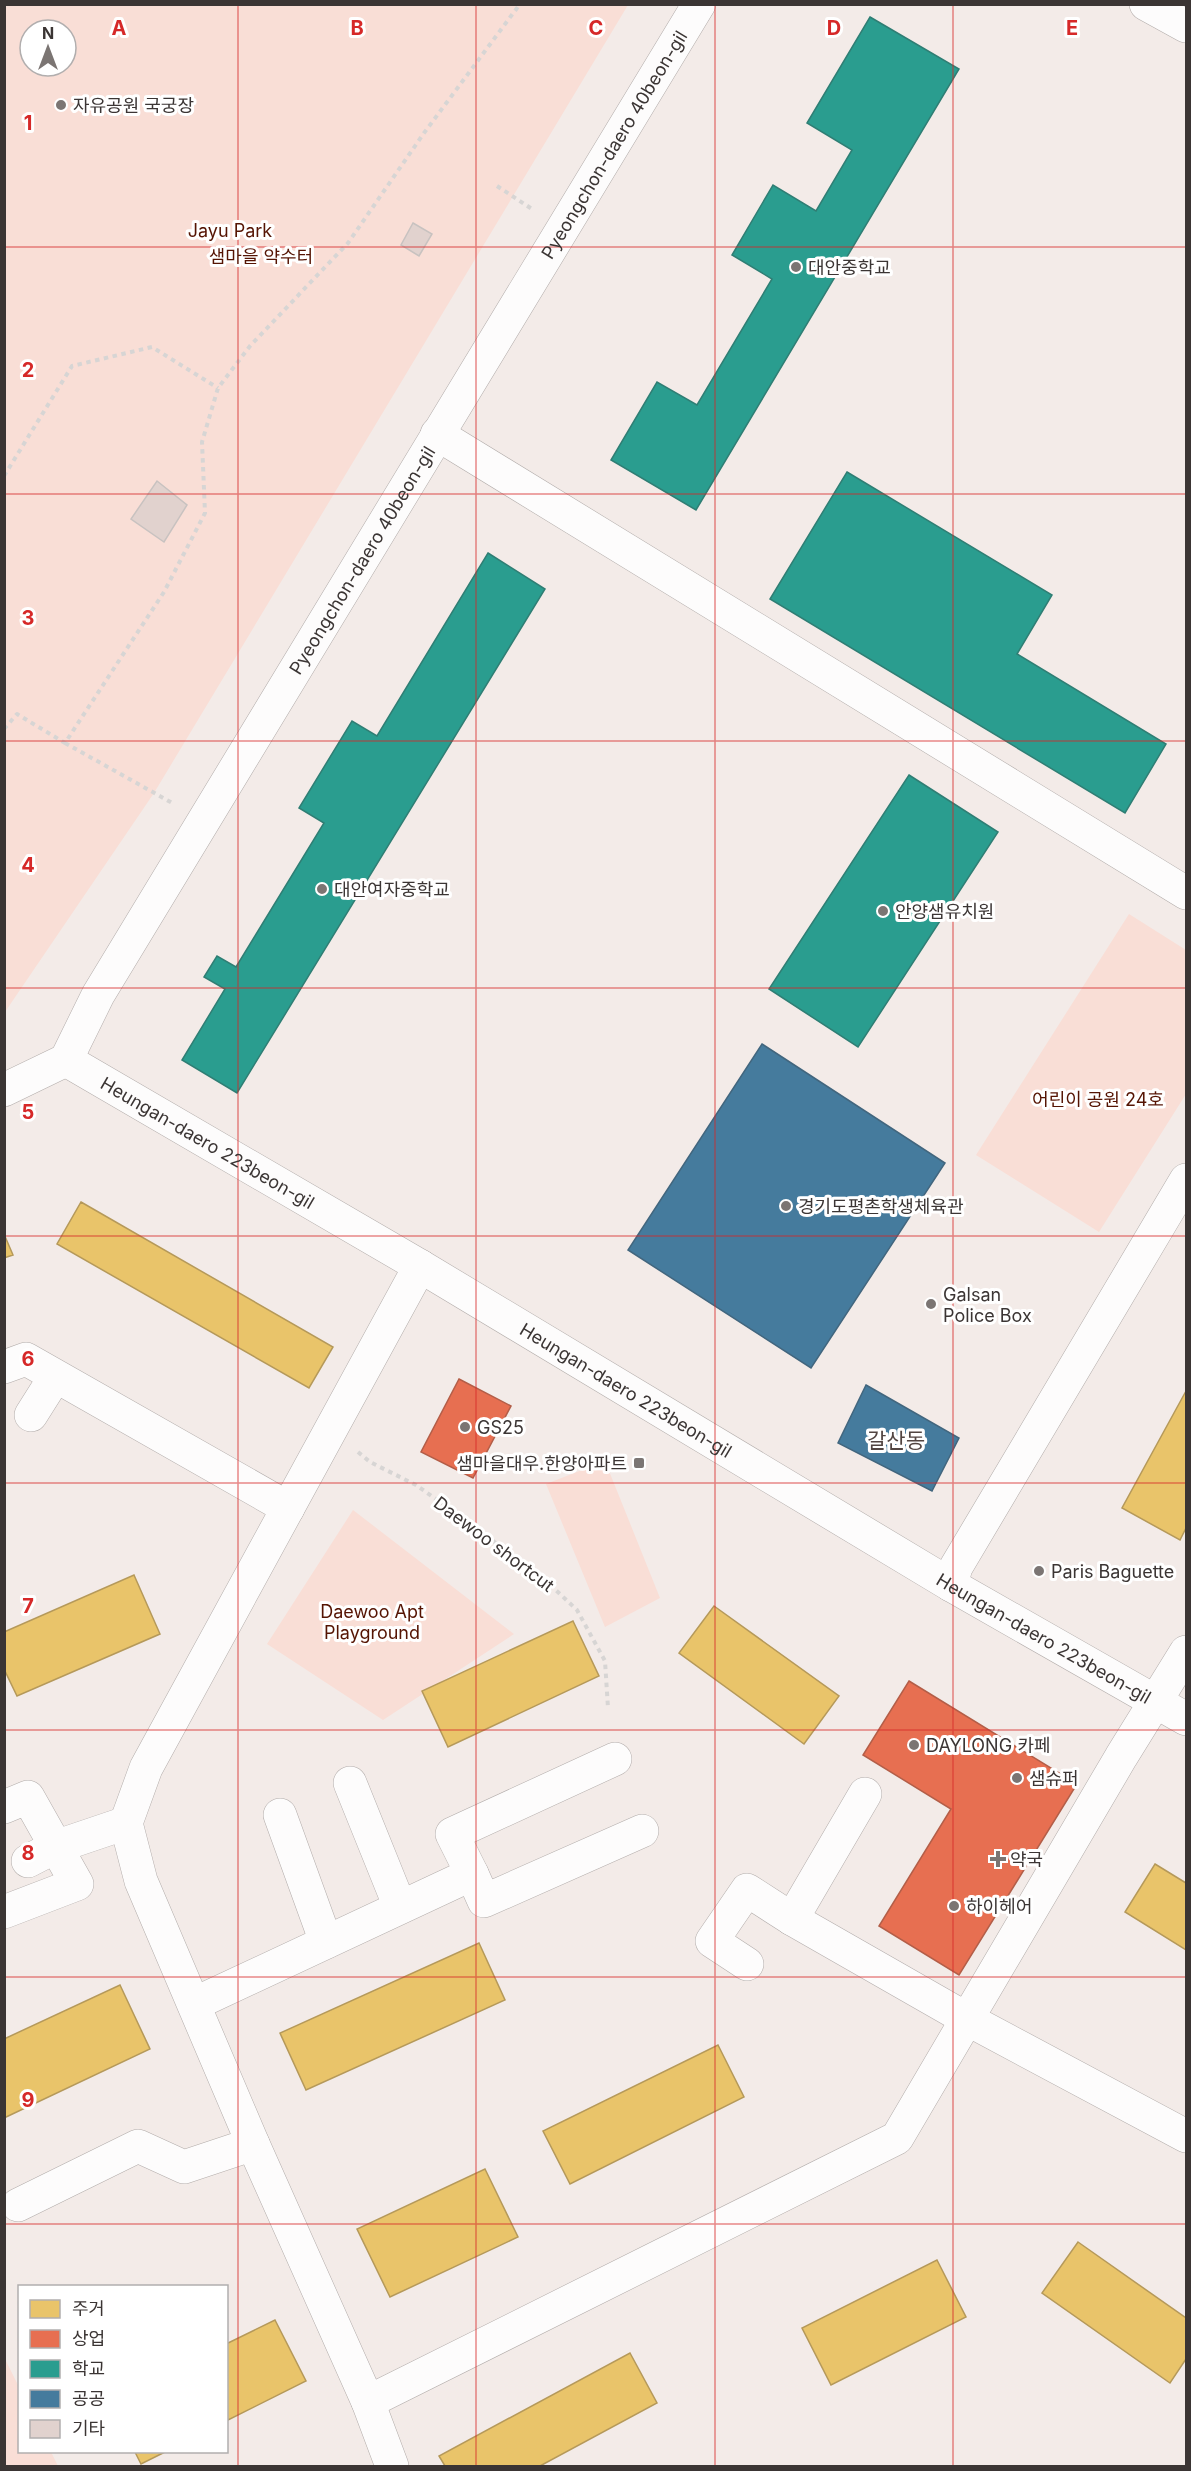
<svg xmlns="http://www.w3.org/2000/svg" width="1191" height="2471" font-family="Inter,'Noto Sans KR',sans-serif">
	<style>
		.green { fill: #f9ded6; fill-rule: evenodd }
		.homes { fill: #e9c46a; stroke: #b5995a; stroke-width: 1.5 }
		.shops { fill: #e76f51; stroke: #b35e48; stroke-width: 1.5 }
		.schools { fill: #2a9d8f; stroke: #2f7e74; stroke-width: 1.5 }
		.public { fill: #457b9d; stroke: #42667e; stroke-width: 1.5 }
		.building { fill: #e1d2ce; stroke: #c8c2c0; stroke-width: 1.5 }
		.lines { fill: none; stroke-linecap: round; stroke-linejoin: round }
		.minor-casing { stroke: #b2acaa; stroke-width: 34 }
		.path { stroke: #d7d5d4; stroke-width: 4; stroke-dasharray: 4.5 4.5; stroke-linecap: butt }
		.minor { stroke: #fdfcfc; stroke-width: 33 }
		.grid { fill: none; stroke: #d62828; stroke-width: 1.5; stroke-opacity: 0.55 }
		.poi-dot { fill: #7b7573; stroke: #fff; stroke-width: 2 }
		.labels { text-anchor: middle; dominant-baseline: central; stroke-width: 6; stroke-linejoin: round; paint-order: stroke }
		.poi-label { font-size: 18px; fill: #3b3534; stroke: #fff; text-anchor: start }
		.street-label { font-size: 18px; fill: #3b3534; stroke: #fff }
		.park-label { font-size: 18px; fill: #551403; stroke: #fff }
		.quarter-label { font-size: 21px; fill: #524542; stroke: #fff }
		.grid-label { font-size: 20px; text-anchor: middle; font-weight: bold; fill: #d62828; stroke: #fff; stroke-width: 6; stroke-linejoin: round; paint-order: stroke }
	</style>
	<rect width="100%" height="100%" fill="#f3ebe8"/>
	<path class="green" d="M4,5H628L154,793L5,1012ZM30,30H66V66H30Z
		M1129,914L1186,950V1094L1099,1232L976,1155Z
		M605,1461L660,1598L605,1627L546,1484Z
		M353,1510L514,1634L383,1720L267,1644Z
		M4,2357L19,2387L20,2452H51L58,2466H5Z"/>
	<path class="homes" d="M81,1202L333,1347L309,1388L57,1244Z
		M4,1234L13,1255L4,1258Z
		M1186,1391V1528L1180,1540L1122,1508Z
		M134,1575L160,1634L17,1696L4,1669V1632Z
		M714,1606L839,1696L804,1744L679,1653Z
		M573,1621L599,1676L448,1747L422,1691Z
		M1155,1864L1186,1883V1950L1125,1912Z
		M479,1943L505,2000L306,2090L280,2033Z
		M120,1985L150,2049L4,2118V2039Z
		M718,2045L744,2097L570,2184L543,2131Z
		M485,2169L518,2237L390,2297L357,2229Z
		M1078,2242L1186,2318V2359L1170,2383L1042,2293Z
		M937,2260L966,2317L831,2385L802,2328Z
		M275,2320L306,2381L226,2421V2344Z
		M630,2353L657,2403L540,2466H445L439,2456Z
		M135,2452H165L141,2464Z"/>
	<path class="shops" d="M459,1379L511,1406L473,1478L421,1452Z
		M909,1681L1077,1784L959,1975L879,1926L951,1809L863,1755Z"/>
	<path class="schools" d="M870,17L959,69L696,510L611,460L657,382L697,405L772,279L732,255L773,185L816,211L852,150L807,123Z
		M847,472L1052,595L1017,654L1166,744L1125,813L770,599Z
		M488,553L545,589L237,1093L182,1060L225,989L204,977L217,956L236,967L324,823L299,808L352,721L377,736Z
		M909,775L998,832L858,1047L769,989Z"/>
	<path class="public" d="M762,1044L945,1163L811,1368L628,1250Z
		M866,1385L959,1438L932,1491L838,1443Z"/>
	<path class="building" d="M413,223L432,234L419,256L401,245Z
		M157,481L187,505L164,542L131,519Z"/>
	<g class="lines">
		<defs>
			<g id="minor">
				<path d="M1146,4L1186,26"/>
				<path d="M437,434L1186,893"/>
				<path id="s1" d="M66,1060L420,1266L951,1585L1186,1719"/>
				<path id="s2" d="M4,1090L66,1060L98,995L699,4"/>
				<path d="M4,1367L26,1359L288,1508"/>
				<path d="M31,1415L55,1377"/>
				<path d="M951,1585L956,1567L1186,1180"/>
				<path d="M350,1783L400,1907"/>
				<path d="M865,1794L792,1919L967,2019L1186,2136"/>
				<path d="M4,1807L28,1797L77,1884L4,1912"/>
				<path d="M280,1815L326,1942"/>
				<path d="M28,1861L55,1847L126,1823"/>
				<path d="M472,1874L484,1901L642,1831"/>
				<path d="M747,1964L712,1941L747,1890L792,1919"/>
				<path d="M194,2004L472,1874L452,1834L615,1759"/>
				<path d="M18,2205L138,2146L184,2167L253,2144"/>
				<path d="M368,2402L897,2138L1121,1757L1186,1652"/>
				<path d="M392,2466L368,2402L253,2144L141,1881L126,1823L146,1768L420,1266"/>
			</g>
		</defs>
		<use href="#minor" class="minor-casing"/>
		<path class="path" d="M497,186L532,209
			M4,476L72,366L152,347L218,388
			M4,729L17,714L65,743L164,592L205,513L202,442L218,388L250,346L348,243L424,133L520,4
			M65,743L174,804
			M358,1452L370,1462L416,1485L457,1514L544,1579L577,1610L605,1661L608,1708"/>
		<use href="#minor" class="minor"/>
	</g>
	<path class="grid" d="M238,4V2466M476,4V2466M715,4V2466M953,4V2466M4,247H1186M4,494H1186M4,741H1186M4,988H1186M4,1236H1186M4,1483H1186M4,1730H1186M4,1977H1186M4,2224H1186"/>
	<g class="poi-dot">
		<circle cx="61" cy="105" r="6"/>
		<circle cx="796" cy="267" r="6"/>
		<circle cx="322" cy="889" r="6"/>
		<circle cx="883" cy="911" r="6"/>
		<circle cx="786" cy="1206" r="6"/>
		<circle cx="931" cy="1304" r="6"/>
		<circle cx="465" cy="1427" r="6"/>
		<rect x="633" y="1457" width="12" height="12" rx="3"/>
		<circle cx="1039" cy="1571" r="6"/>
		<circle cx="914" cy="1745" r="6"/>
		<circle cx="1017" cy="1778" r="6"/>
		<path d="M995 1850h6v6h6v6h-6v6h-6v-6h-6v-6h6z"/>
		<circle cx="954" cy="1906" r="6"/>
	</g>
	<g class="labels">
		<g class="poi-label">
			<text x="73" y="105">자유공원 국궁장</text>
			<text x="808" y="267">대안중학교</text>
			<text x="334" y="889">대안여자중학교</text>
			<text x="895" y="911">안양샘유치원</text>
			<text x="798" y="1206">경기도평촌학생체육관</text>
			<text x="943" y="1294">Galsan<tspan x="943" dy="21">Police Box</tspan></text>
			<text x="477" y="1427">GS25</text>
			<text x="627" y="1463" text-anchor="end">샘마을대우.한양아파트</text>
			<text x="1051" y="1571">Paris Baguette</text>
			<text x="926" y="1745">DAYLONG 카페</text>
			<text x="1029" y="1778">샘슈퍼</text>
			<text x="1010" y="1859">약국</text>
			<text x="966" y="1906">하이헤어</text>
		</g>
		<g class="street-label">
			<text stroke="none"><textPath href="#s2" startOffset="1136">Pyeongchon-daero 40beon-gil</textPath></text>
			<text stroke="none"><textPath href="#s2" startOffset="650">Pyeongchon-daero 40beon-gil</textPath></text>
			<text stroke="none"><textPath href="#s1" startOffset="164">Heungan-daero 223beon-gil</textPath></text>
			<text stroke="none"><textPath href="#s1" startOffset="650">Heungan-daero 223beon-gil</textPath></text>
			<text transform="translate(494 1544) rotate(37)">Daewoo shortcut</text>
			<text stroke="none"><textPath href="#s1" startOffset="1136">Heungan-daero 223beon-gil</textPath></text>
		</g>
		<g class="park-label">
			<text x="230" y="230">Jayu Park</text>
			<text x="261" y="256">샘마을 약수터</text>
			<text x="1098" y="1099">어린이 공원 24호</text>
			<text x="372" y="1611">Daewoo Apt<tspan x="372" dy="21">Playground</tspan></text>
		</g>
		<g class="quarter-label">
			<text x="896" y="1440">갈산동</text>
		</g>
	</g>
	<g class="grid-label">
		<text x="119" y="35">A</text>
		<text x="357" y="35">B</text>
		<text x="596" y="35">C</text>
		<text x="834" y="35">D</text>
		<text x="1072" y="35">E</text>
		<text x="28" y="130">1</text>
		<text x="28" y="377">2</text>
		<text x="28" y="625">3</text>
		<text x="28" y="872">4</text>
		<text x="28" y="1119">5</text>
		<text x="28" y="1366">6</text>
		<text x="28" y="1613">7</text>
		<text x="28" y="1860">8</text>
		<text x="28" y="2107">9</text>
	</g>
	<rect width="1191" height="2471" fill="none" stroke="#3b3534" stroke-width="12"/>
	<rect x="18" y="2285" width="210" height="168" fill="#ffffff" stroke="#b1aeae" stroke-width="1.5"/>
	<rect x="30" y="2300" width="30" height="18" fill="#e9c46a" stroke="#b1aeae" stroke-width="1.5"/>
	<text x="72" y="2315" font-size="18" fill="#3b3534">주거</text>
	<rect x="30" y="2330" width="30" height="18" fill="#e76f51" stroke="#b1aeae" stroke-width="1.5"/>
	<text x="72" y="2345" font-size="18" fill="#3b3534">상업</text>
	<rect x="30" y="2360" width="30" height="18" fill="#2a9d8f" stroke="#b1aeae" stroke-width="1.5"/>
	<text x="72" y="2375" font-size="18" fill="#3b3534">학교</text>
	<rect x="30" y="2390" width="30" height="18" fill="#457b9d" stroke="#b1aeae" stroke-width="1.5"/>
	<text x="72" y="2405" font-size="18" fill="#3b3534">공공</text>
	<rect x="30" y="2420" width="30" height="18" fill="#e1d2ce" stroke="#b1aeae" stroke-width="1.5"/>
	<text x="72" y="2435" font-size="18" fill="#3b3534">기타</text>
	<g transform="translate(48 48)"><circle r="28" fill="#ffffff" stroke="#b1aeae" stroke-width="1.5"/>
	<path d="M0-4.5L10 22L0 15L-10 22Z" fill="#7b7573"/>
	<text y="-9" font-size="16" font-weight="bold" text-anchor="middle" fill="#3b3534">N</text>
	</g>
</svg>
